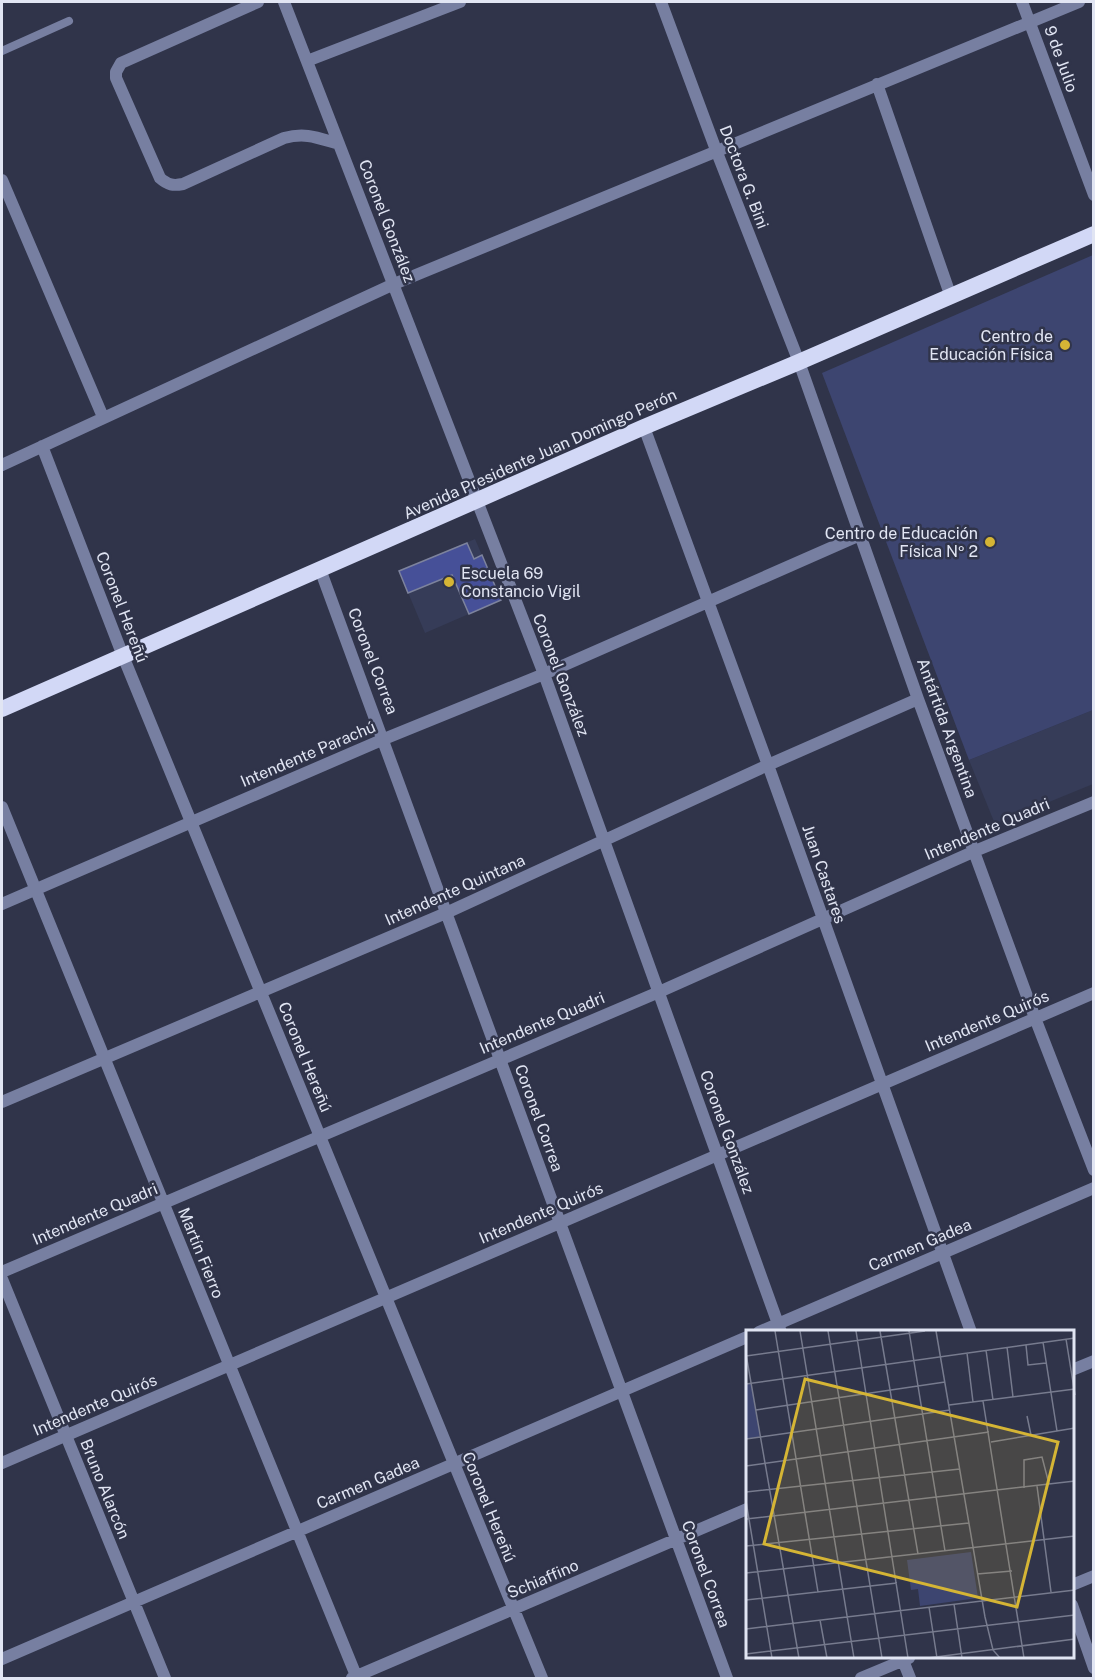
<svg xmlns="http://www.w3.org/2000/svg" width="1095" height="1680" font-family="'Public Sans',sans-serif">
	<style>
		.built { fill: #363c58 }
		.park { fill: #3d4570 }
		.building { fill: #465098; stroke: #7d839d; stroke-width: 1.5 }
		.lines { fill: none; stroke-linecap: round; stroke-linejoin: round }
		.service { stroke: #777fa1; stroke-width: 8 }
		.minor { stroke: #777fa1; stroke-width: 12 }
		.trunk { stroke: #d2d8f6; stroke-width: 16 }
		.poi-dot { fill: #d5b535; stroke: #30344a; stroke-width: 2 }
		.labels { text-anchor: middle; dominant-baseline: central; stroke-width: 5; stroke-linejoin: round; paint-order: stroke }
		.street-label { font-size: 16px; fill: #e1e5f3; stroke: #30344a }
		.poi-label { font-size: 16px; fill: #e1e5f3; stroke: #30344a; text-anchor: end }
		.inset-road { fill: none; stroke: #777b8e; stroke-width: 1.5 }
		.view { fill: #d5b535; fill-opacity: 0.15; stroke: #d5b535; stroke-width: 3 }
		.inset-edge { fill: none; stroke: #e1e5f3; stroke-width: 3 }
	</style>
	<rect width="100%" height="100%" fill="#30344a"/>
	<path class="built" d="M475,539L501,600L425,633L399,571Z
		M1093,710V784L995,824L969,760Z"/>
	<path class="park" d="M1093,255V710L969,760L822,373Z"/>
	<path class="building" d="M467,543L474,559L482,555L501,600L469,614L452,575L408,593L399,571Z"/>
	<g class="lines">
		<path class="service" d="M2,51L69,21"/>
		<path class="minor" d="M258,2L121,63L116,72V78L160,178C168,185 173,186 183,184L284,138C306,132 318,138 339,144
			M284,2L544,674L781,1332
			M661,2L716,150L799,362L918,699L1035,1018L1094,1170
			M1022,2L1094,195
			M307,61L460,2
			M877,84L951,297
			M2,180L103,417
			M644,427L768,765L971,1332
			M42,446L123,656L542,1678
			M2,465L394,284L1079,2
			M320,569L727,1678
			M2,807L357,1678
			M2,904L384,739L544,674L860,535
			M2,1102L446,913L768,765L918,699
			M2,1272L659,992L975,851L1094,802
			M2,1279L165,1678
			M759,1332L1094,1188
			M1072,1370L1094,1361
			M2,1463L1094,993
			M1072,1585L1094,1576
			M1072,1605L1094,1668
			M902,1658L910,1678
			M2,1659L747,1337
			M352,1678L747,1509
			M861,1678L909,1658"/>
		<path class="trunk" d="M2,709L644,427L799,362L1094,234"/>
	</g>
	<g class="poi-dot">
		<circle cx="1065" cy="345" r="6"/>
		<circle cx="990" cy="542" r="6"/>
		<circle cx="449" cy="582" r="6"/>
	</g>
	<g class="labels">
		<g class="street-label">
			<text transform="translate(1061 59) rotate(70)">9 de Julio</text>
			<text transform="translate(744 177) rotate(69)">Doctora G. Bini</text>
			<text transform="translate(387 221) rotate(69)">Coronel González</text>
			<text transform="translate(540 454) rotate(-24)">Avenida Presidente Juan Domingo Perón</text>
			<text transform="translate(122 607) rotate(69)">Coronel Hereñú</text>
			<text transform="translate(373 661) rotate(69)">Coronel Correa</text>
			<text transform="translate(561 675) rotate(69)">Coronel González</text>
			<text transform="translate(947 728) rotate(70)">Antártida Argentina</text>
			<text transform="translate(308 754) rotate(-23)">Intendente Parachú</text>
			<text transform="translate(987 829) rotate(-23)">Intendente Quadri</text>
			<text transform="translate(824 874) rotate(71)">Juan Castares</text>
			<text transform="translate(455 890) rotate(-24)">Intendente Quintana</text>
			<text transform="translate(987 1021) rotate(-23)">Intendente Quirós</text>
			<text transform="translate(542 1023) rotate(-23)">Intendente Quadri</text>
			<text transform="translate(305 1057) rotate(68)">Coronel Hereñú</text>
			<text transform="translate(539 1118) rotate(70)">Coronel Correa</text>
			<text transform="translate(727 1132) rotate(70)">Coronel González</text>
			<text transform="translate(541 1213) rotate(-23)">Intendente Quirós</text>
			<text transform="translate(95 1214) rotate(-23)">Intendente Quadri</text>
			<text transform="translate(920 1245) rotate(-23)">Carmen Gadea</text>
			<text transform="translate(201 1253) rotate(68)">Martín Fierro</text>
			<text transform="translate(95 1405) rotate(-23)">Intendente Quirós</text>
			<text transform="translate(368 1483) rotate(-23)">Carmen Gadea</text>
			<text transform="translate(105 1489) rotate(68)">Bruno Alarcón</text>
			<text transform="translate(489 1507) rotate(68)">Coronel Hereñú</text>
			<text transform="translate(706 1574) rotate(70)">Coronel Correa</text>
			<text transform="translate(543 1579) rotate(-23)">Schiaffino</text>
		</g>
		<g class="poi-label">
			<text x="1053" y="336">Centro de<tspan x="1053" dy="18">Educación Física</tspan></text>
			<text x="978" y="533">Centro de Educación<tspan x="978" dy="18">Física Nº 2</tspan></text>
			<text x="461" y="573" text-anchor="start">Escuela 69<tspan x="461" dy="18">Constancio Vigil</tspan></text>
		</g>
	</g>
	<g transform="translate(746 1330)">
		<rect width="328" height="328" fill="#30344a"/>
		<path d="M5,53L14,107L0,109V54ZM225,222L232,268L174,276L172,259L165,260L161,230Z" fill="#3d4570"/>
		<path class="inset-road" d="M29,1L72,262M54,1L108,328M82,1L136,328M110,1L162,328M134,1L172,224M163,1L199,221M190,1L239,287L247,320L254,328M320,9L329,65M297,12L311,101M280,15L282,35L300,33M261,17L267,67M240,20L247,70M221,23L227,72M0,24L53,328M0,26L179,1M0,54L329,8M237,71L278,328M203,75L329,59M10,80L199,52M281,86L285,105M0,109L204,80M245,112L329,98M0,136L243,102M291,156L305,262M278,158V130L296,127L303,154M0,162L214,139M0,171L26,328M0,189L329,151M0,216L223,193M0,243L329,206M231,244L266,241M0,270L151,253M208,274L216,328M183,277L191,328M74,290L81,328M0,299L329,260M0,324L329,285M182,328L329,309"/>
		<path class="view" d="M59,49L312,112L271,277L18,214Z"/>
		<rect width="328" height="328" class="inset-edge"/>
	</g>
	<rect width="1095" height="1680" fill="none" stroke="#e1e5f3" stroke-width="6"/>
</svg>
